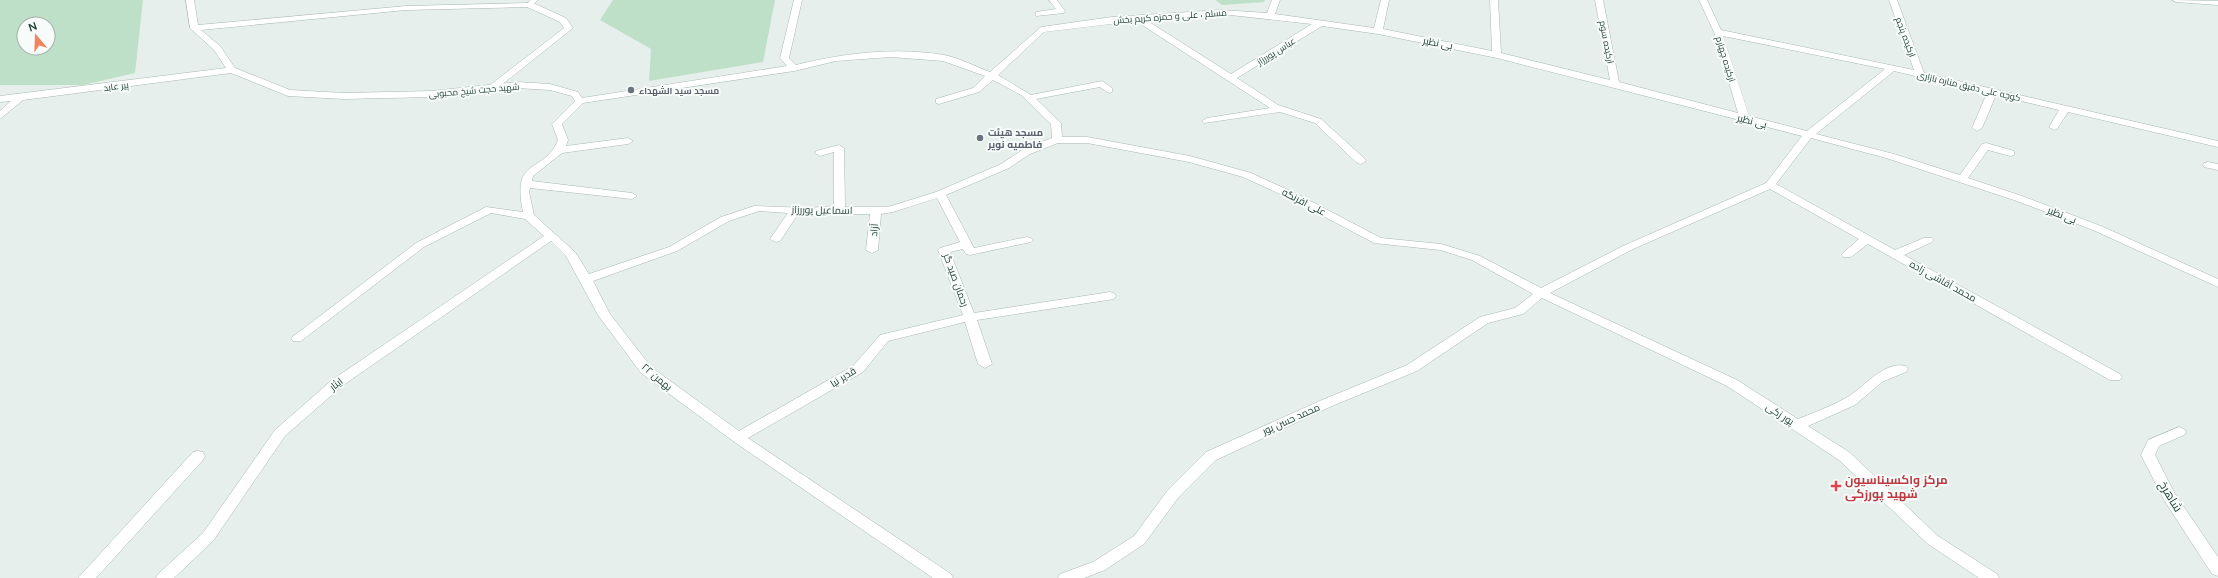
<svg xmlns="http://www.w3.org/2000/svg" width="2218" height="578" font-family="Mulish,Cairo,sans-serif">
	<style>
		.green { fill: #bfe0c8; fill-rule: evenodd }
		.lines { fill: none; stroke-linecap: round; stroke-linejoin: round }
		.lane-casing { stroke: #a8b8b2; stroke-width: 1 }
		.street-casing { stroke: #a8b8b2; stroke-width: 1 }
		.secondary-casing { stroke: #a4bbb3; stroke-width: 1 }
		.lane { fill: #fff; fill-rule: evenodd }
		.street { fill: #fff; fill-rule: evenodd }
		.secondary { fill: #fff; fill-rule: evenodd }
		.worship-dot { fill: #6b7280; stroke: #f7fbf9; stroke-width: 1.5 }
		.health-dot { fill: #e0444e; stroke: #f7fbf9; stroke-width: 1.5 }
		.labels { text-anchor: middle; dominant-baseline: central; stroke-width: 4; stroke-linejoin: round; paint-order: stroke }
		.far-street-label { font-size: 9px; fill: #24423a; stroke: #f7fbf9 }
		.far-worship-label { font-size: 9px; font-weight: bold; fill: #5b616d; stroke: #f7fbf9; text-anchor: start }
		.street-label { font-size: 10px; fill: #24423a; stroke: #f7fbf9 }
		.worship-label { font-size: 10px; font-weight: bold; fill: #5b616d; stroke: #f7fbf9; text-anchor: start }
		.near-health-label { font-size: 12px; font-weight: bold; fill: #be3a42; stroke: #f7fbf9; text-anchor: start }
		.near-street-label { font-size: 12px; fill: #24423a; stroke: #f7fbf9 }
	</style>
	<rect width="100%" height="100%" fill="#e6efeb"/>
	<path class="green" d="M0,0H143L135,73L83,85H0ZM24,24H48V48H24Z
		M613,0H775L763,62L649,81L651,49L600,20Z
		M1215,0H1265L1264,2L1222,5Z"/>
	<g class="lines">
		<defs>
			<path id="lane" d="M527,3H533L566,18L573,28L495,90H489V86L564,28L560,22L527,7Z"/>
			<path id="street" d="M186,0H194L198,25L406,6L528,3L530,0H538L530,7L406,10L201,30L220,46L235,68L290,90L344,93L432,91L517,82L550,84L578,92L582,98L787,66L780,58L794,0H802L789,58L796,65C844,53 895,47 944,55C960,58 976,67 990,72L1041,27L1112,17L1221,10L1267,13L1272,0H1280L1275,14L1374,28L1381,0H1389L1383,29L1492,51L1490,0H1498L1501,53L1610,80L1595,0H1603L1619,82L1738,113L1714,32L1699,0H1707L1721,30L1914,70L1889,0H1897L1924,73L2218,141V147L2068,112L2057,129L2054,130L2049,127L2059,110L1996,95L1982,128L1977,131L1972,128L1987,93L1894,71L1816,134L1894,154L1960,175L1982,144L1986,143L2014,151V155L2010,156L1988,150L1968,178L2022,196L2101,226L2218,279V287L2093,230L2014,200L1886,158L1811,138L1776,184L1895,250L1924,238H1932L1934,240L1932,242L1904,255L2120,374L2122,377L2120,380H2110L1868,244L1851,257H1843L1841,255L1843,253L1859,239L1770,189L1631,250L1550,293L1737,380L1798,419C1813,413 1829,407 1844,399C1861,391 1883,360 1906,366L1908,369L1906,372L1882,382L1855,405L1808,426L1849,452L1938,536L1997,574L1999,578H1979L1928,544L1839,460L1727,386L1542,298L1523,314L1488,323L1417,371L1332,406L1216,460L1178,498L1144,544L1105,570L1084,578H1058L1060,574L1093,562L1134,536L1168,490L1206,452L1322,400L1407,365L1480,317L1515,308L1533,294L1472,260L1440,250L1374,243L1291,199L1243,177L1189,162L1087,143H1058L1030,154L1009,168L946,195L974,248L1027,237L1031,238L1033,240L1031,242L970,255L966,254L963,249L950,252L974,313L1110,292L1114,293L1116,296L1114,299L977,320L992,364L985,368L978,364L965,322L888,341L863,372L748,438L951,574L953,578H933L733,441L641,373L598,315L566,256L551,241L342,386L285,436L213,541L174,578H156L158,574L203,533L275,430L332,380L544,236L525,219L491,213L424,247L301,341H293L291,338L416,243L486,207L523,212C511,155 544,175 558,140L552,124L575,101L572,96L550,90L517,88L432,97L344,99L288,96L231,73L23,100L0,119V111L11,101L0,102V96L226,68L214,50L190,28ZM1221,14L1312,24L1231,74L1146,20ZM1136,21L1270,108L1207,118L1202,121L1204,123L1280,112L1315,123L1357,163L1361,164L1366,161L1365,159L1321,119L1278,105L1237,78L1322,26L1378,34L1497,58L1802,136L1766,183L1623,246L1541,288L1480,256L1441,244L1381,238L1299,195L1251,173L1190,156L1087,137H1062L1061,123L1036,99L1100,87L1109,93L1112,92V88L1102,81L1031,95L998,75L1044,32ZM1723,36L1885,69L1807,131L1749,116ZM891,57L943,61L985,76L973,88L936,99V103L939,104L979,92L993,80L1021,95L1051,124L1052,138L1022,150L1001,164L936,192L888,207H845L844,148L839,145L816,151L815,153L820,156L834,152V206L808,208L754,206L721,217L669,247L589,274L575,252L534,215L529,192L530,188L632,199L637,196L632,193L532,181L533,176L562,153L628,144L633,141L628,138L566,146L568,140L562,124L583,103L794,71L836,61ZM937,198L960,242L940,248L938,250L963,315L880,335L853,366L739,431L651,367L610,314L593,281L677,251L729,221L759,211L788,213L770,239L776,242L780,241L798,214L827,212L840,214H870L866,250L872,253L878,250L881,214L893,212Z
				M1049,0H1057L1065,11L1064,13L1036,16V12L1056,9Z
				M2208,162L2218,164V170L2204,167L2203,165L2204,163Z
				M2179,427L2184,429L2186,432L2184,435L2159,446L2155,455L2175,494L2218,557V576L2212,574L2164,500L2141,455L2148,440Z
				M198,451L203,452L205,456L203,460L96,578H78L193,452Z"/>
			<path id="secondary" d="M2172,0L2218,1V5L2176,2Z"/>
		</defs>
		<use href="#lane" class="lane-casing"/>
		<use href="#street" class="street-casing"/>
		<use href="#secondary" class="secondary-casing"/>
		<use href="#lane" class="lane"/>
		<use href="#street" class="street"/>
		<use href="#secondary" class="secondary"/>
	</g>
	<g class="worship-dot">
		<circle cx="631" cy="90" r="4"/>
		<circle cx="980" cy="138" r="4"/>
	</g>
	<path class="health-dot" d="M1834 480h4v4h4v4h-4v4h-4v-4h-4v-4h4z"/>
	<g class="labels">
		<g class="far-street-label">
			<text transform="translate(1170 16) rotate(-4)">مسلم ، علی و حمزه کریم بخش</text>
			<text transform="translate(1906 37) rotate(70)">ارکیده پنجم</text>
			<text transform="translate(1607 42) rotate(79)">ارکیده سوم</text>
			<text transform="translate(1276 51) rotate(-32)">عباس پوررزاز</text>
			<text transform="translate(1726 59) rotate(73)">ارکیده چهارم</text>
			<text transform="translate(116 86) rotate(-8)">پیر عابد</text>
			<text transform="translate(1969 86) rotate(13)">کوچه علی دقیق مناره بازاری</text>
			<text transform="translate(474 90) rotate(-5)">شهید حجت شیخ محبوبی</text>
		</g>
		<g class="far-worship-label">
			<text x="639" y="90">مسجد سید الشهداء</text>
		</g>
		<g class="street-label">
			<text transform="translate(1438 43) rotate(11)">بی نظیر</text>
			<text transform="translate(1752 121) rotate(14)">بی نظیر</text>
			<text transform="translate(1304 202) rotate(27)">علی افرنگه</text>
			<text transform="translate(822 210) rotate(1)">اسماعیل پوررزاز</text>
			<text transform="translate(2062 215) rotate(21)">بی نظیر</text>
			<text transform="translate(874 230) rotate(-85)">آزاد</text>
			<text transform="translate(956 280) rotate(70)">رحمان صید گر</text>
			<text transform="translate(1943 281) rotate(29)">محمد آقاشی زاده</text>
			<text transform="translate(657 377) rotate(40)">۲۲ بهمن</text>
			<text transform="translate(843 377) rotate(-32)">قدیر نیا</text>
			<text transform="translate(336 384) rotate(-38)">ایثار</text>
			<text transform="translate(1780 414) rotate(33)">پور زکی</text>
			<text transform="translate(1291 419) rotate(-24)">محمد حسن پور</text>
		</g>
		<g class="worship-label">
			<text x="988" y="132">مسجد هیئت<tspan x="988" dy="12">فاطمیه نویر</tspan></text>
		</g>
		<g class="near-health-label">
			<text x="1845" y="479">مرکز واکسیناسیون<tspan x="1845" dy="14">شهید پورزکی</tspan></text>
		</g>
		<g class="near-street-label">
			<text transform="translate(2171 496) rotate(59)">شاهرخ</text>
		</g>
	</g>
	<g transform="translate(36 36) rotate(341)"><circle r="19" fill="#f7fbf9" stroke="#a3b1ad"/>
	<path d="M0-3L7 15L0 10L-7 15Z" fill="#f4845f"/>
	<text y="-6" font-size="11" font-weight="bold" text-anchor="middle" fill="#24423a">N</text>
	</g>
</svg>
